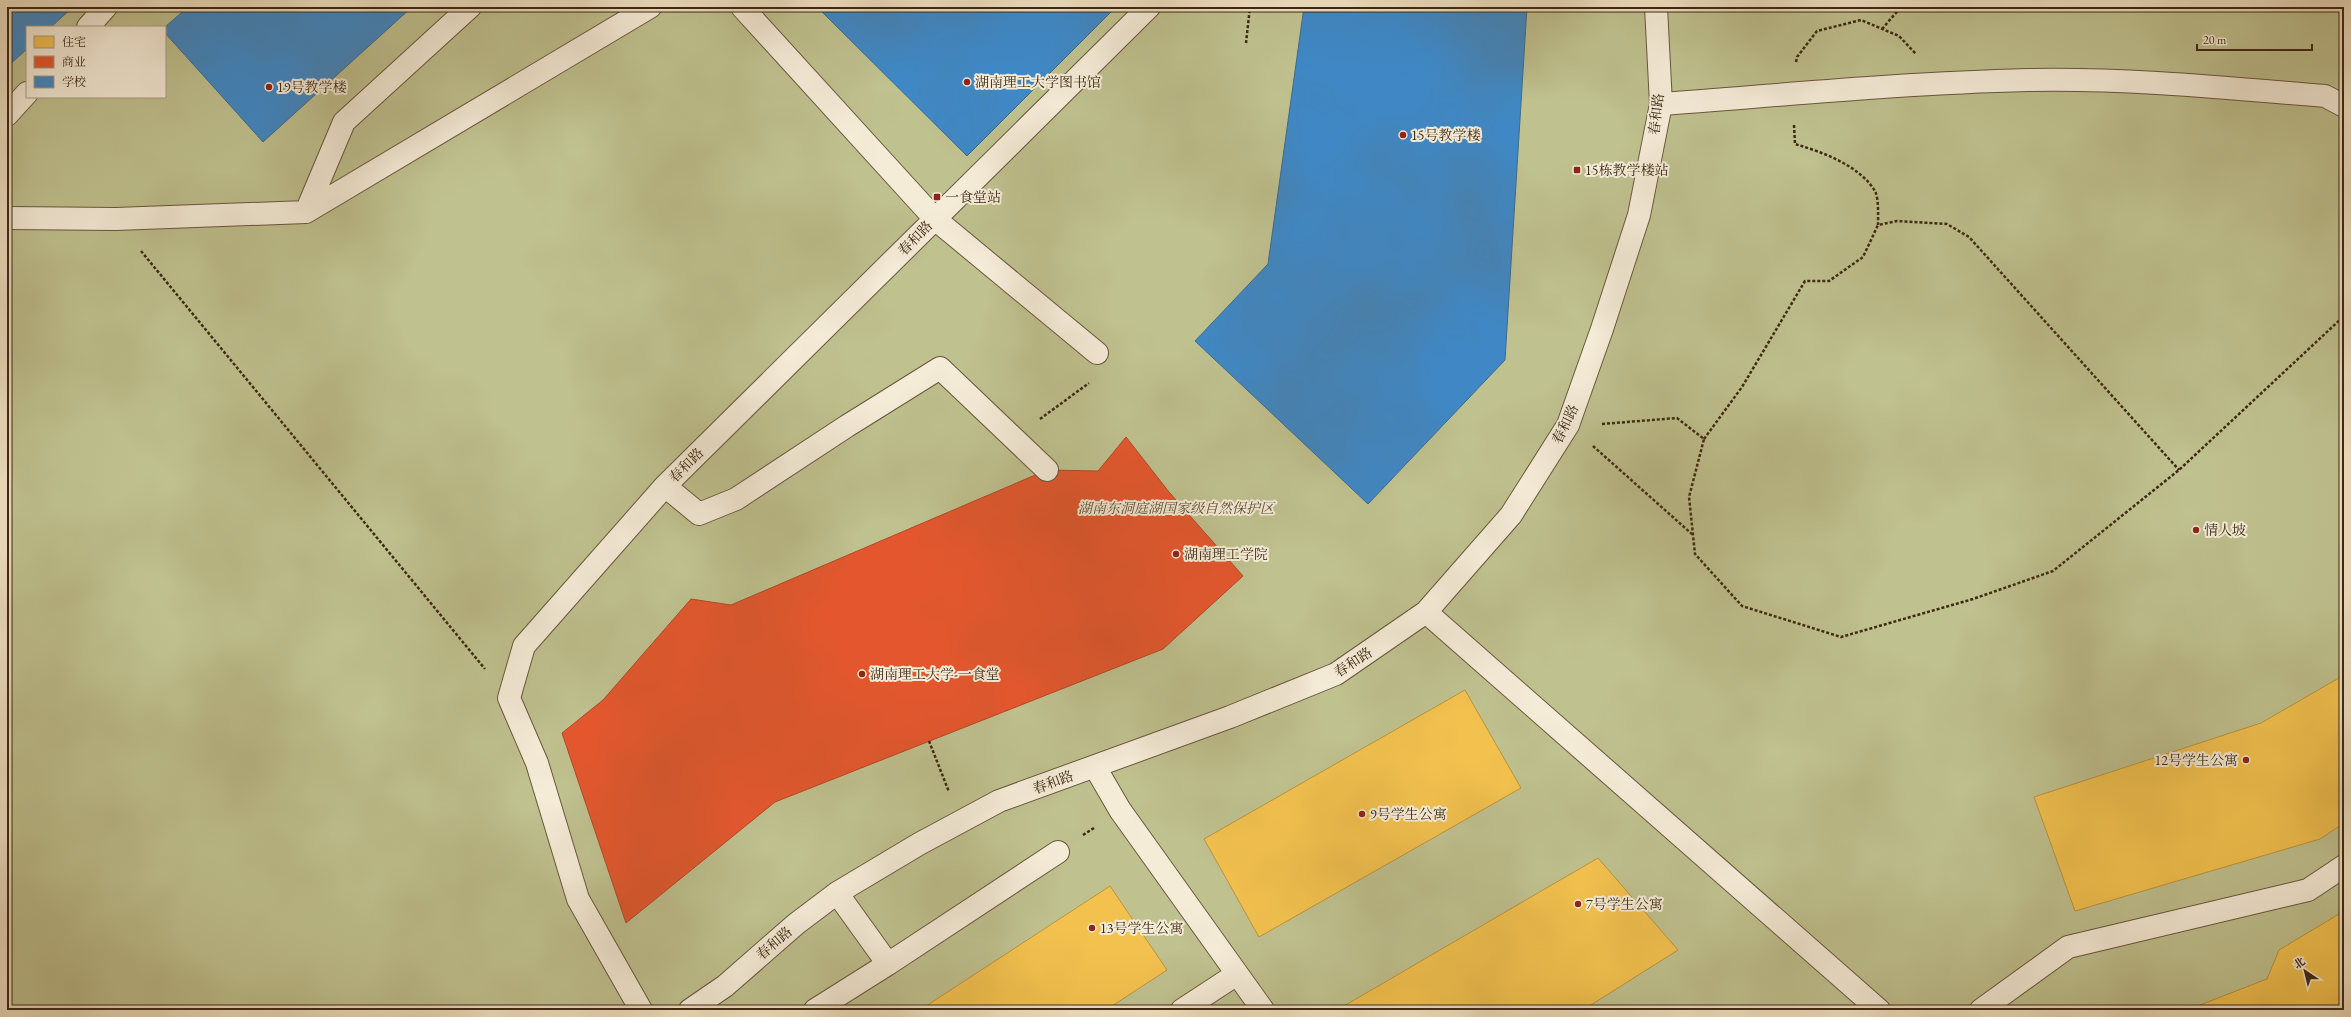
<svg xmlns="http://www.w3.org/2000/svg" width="2351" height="1017" font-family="'EB Garamond','Noto Serif SC',serif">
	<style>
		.green { fill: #bfc18f; stroke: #7e7450; fill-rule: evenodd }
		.homes { fill: #f2c14e; stroke: #bc933c }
		.shops { fill: #e4572e; stroke: #b24926 }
		.schools { fill: #3f88c5; stroke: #3e6b8f }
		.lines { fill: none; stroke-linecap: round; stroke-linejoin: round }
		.minor-casing { stroke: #6a563e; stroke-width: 24 }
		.path { stroke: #3d2812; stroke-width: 2.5; stroke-dasharray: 3 2; stroke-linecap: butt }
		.minor { stroke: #f5ecd8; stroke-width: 22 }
		.poi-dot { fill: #8f2418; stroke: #f5ecd8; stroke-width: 1.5 }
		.labels { text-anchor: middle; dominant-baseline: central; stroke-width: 4; stroke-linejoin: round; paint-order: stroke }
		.poi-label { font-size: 14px; fill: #3d2812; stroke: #f5ecd8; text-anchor: start }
		.street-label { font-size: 14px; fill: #3d2812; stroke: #f5ecd8 }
		.park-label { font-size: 14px; font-style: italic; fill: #5e4e31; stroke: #f5ecd8 }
	</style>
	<rect width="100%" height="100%" fill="#efe1c3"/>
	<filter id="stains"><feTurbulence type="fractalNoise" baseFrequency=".005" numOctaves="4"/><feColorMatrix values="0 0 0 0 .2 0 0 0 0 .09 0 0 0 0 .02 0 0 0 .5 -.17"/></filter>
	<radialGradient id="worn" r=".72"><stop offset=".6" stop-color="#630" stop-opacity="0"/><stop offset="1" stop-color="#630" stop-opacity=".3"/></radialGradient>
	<path class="green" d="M7,7H2344V1010H7ZM27,27H165V97H27Z"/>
	<path class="homes" d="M2344,675V823L2320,839L2075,911L2034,797L2261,723Z
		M1465,690L1521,788L1259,937L1204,839Z
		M1598,858L1678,950L1583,1010H1337Z
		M1110,886L1167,970L1106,1010H920Z
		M2344,911V1010H2187L2267,979L2279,950Z"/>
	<path class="shops" d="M1126,437L1169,492L1243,576L1163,649L775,802L626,923L562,733L603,700L691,599L731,605L1047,470L1098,471Z"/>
	<path class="schools" d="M7,7H73L51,27H27V49L7,67Z
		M188,7H412L263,142L165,33V27Z
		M817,7H1116L967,156Z
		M1304,7H1527L1505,360L1368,504L1195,341L1268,264Z"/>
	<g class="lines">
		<defs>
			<path id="minor" d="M88,27L106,7
				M1661,104C1783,95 1905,83 2028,80C2127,78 2227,88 2325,96L2344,106
				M7,115L27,93
				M306,212L344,122L470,7
				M7,218L116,219L306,212L650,7
				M1097,353L935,219L1149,7
				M665,486L699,514L736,499L847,426L940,368L1047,470
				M1426,612L1879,1010
				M1095,767L1120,810L1263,1010
				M888,964L1058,852
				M641,1010L578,899L537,763L509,698L524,646L665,486L935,219L742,7
				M690,1010L725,986L796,924L837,893L919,844L999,801L1230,717L1336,674L1426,612L1511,515L1568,425L1602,329L1639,215L1661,104L1656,7
				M815,1010L888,964L837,893
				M1182,1010L1237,974
				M1981,1010L2068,947L2308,890L2344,866"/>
		</defs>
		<use href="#minor" class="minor-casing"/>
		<path class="path" d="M1882,29L1901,7
			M1246,43L1250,7
			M1796,62L1797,57L1817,31L1861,20L1899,36L1916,54
			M1794,125L1795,144C1822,152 1859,165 1875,191C1879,199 1878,216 1878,225L1897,221L1947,224L1969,237L2179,470
			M141,251L485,669
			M1040,419L1089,383
			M1602,424L1677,418L1704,439L1689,497L1695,554L1742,606L1841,637L1973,599L2053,571L2179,470L2344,316
			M1704,439L1742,387L1805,281H1829L1863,257L1878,225
			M1593,446L1693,535
			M929,741L949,792
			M1083,835L1094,828"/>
		<use href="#minor" class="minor"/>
	</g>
	<g class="poi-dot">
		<circle cx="967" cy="82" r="4"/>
		<circle cx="269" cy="87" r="4"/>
		<circle cx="1403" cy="135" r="4"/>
		<rect x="1573" y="166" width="8" height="8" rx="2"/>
		<rect x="933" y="193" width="8" height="8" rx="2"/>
		<circle cx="2196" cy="530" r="4"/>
		<circle cx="1176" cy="554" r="4"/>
		<circle cx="862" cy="674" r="4"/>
		<circle cx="2246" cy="760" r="4"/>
		<circle cx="1362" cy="814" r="4"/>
		<circle cx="1578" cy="904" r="4"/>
		<circle cx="1092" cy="928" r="4"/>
	</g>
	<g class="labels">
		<g class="poi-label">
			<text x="975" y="82">湖南理工大学图书馆</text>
			<text x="277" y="87">19号教学楼</text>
			<text x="1411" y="135">15号教学楼</text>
			<text x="1585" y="170">15栋教学楼站</text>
			<text x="945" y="197">一食堂站</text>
			<text x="2204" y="530">情人坡</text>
			<text x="1184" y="554">湖南理工学院</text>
			<text x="870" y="674">湖南理工大学-一食堂</text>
			<text x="2238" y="760" text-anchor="end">12号学生公寓</text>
			<text x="1370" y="814">9号学生公寓</text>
			<text x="1586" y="904">7号学生公寓</text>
			<text x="1100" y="928">13号学生公寓</text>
		</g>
		<g class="street-label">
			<text transform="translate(1656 114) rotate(-83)">春和路</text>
			<text transform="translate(915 238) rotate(-46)">春和路</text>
			<text transform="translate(1565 424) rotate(-64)">春和路</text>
			<text transform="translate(686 465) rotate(-45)">春和路</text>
			<text transform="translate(1353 662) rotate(-33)">春和路</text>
			<text transform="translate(1053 782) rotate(-20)">春和路</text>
			<text transform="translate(774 943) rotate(-41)">春和路</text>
		</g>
		<g class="park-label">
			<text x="1176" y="508">湖南东洞庭湖国家级自然保护区</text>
		</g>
	</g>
	<rect width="2351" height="1017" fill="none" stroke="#efe1c3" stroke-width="24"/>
	<rect x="8" y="8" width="2335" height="1001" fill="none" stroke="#3d2812" stroke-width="2"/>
	<rect x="12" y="12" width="2327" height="993" fill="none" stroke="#3d2812"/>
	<rect x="26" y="26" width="140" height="72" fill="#f5ecd8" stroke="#ab9e89"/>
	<rect x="34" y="36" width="20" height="12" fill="#f2c14e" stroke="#ab9e89"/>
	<text x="62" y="46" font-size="12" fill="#3d2812">住宅</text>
	<rect x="34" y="56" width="20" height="12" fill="#e4572e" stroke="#ab9e89"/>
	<text x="62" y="66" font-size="12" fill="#3d2812">商业</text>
	<rect x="34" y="76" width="20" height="12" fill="#3f88c5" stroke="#ab9e89"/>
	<text x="62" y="86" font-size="12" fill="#3d2812">学校</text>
	<g transform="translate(2305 971) rotate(325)" stroke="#f5ecd8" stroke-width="3" paint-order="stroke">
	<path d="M0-3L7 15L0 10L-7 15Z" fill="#3d2812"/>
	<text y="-6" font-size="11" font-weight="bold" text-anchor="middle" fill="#3d2812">北</text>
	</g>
	<path d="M2197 44v6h115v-6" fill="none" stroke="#3d2812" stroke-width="2"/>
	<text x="2203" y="44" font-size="12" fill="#3d2812" stroke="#f5ecd8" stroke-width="3" paint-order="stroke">20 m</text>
	<rect width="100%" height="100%" filter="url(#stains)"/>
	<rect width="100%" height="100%" fill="url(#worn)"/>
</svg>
